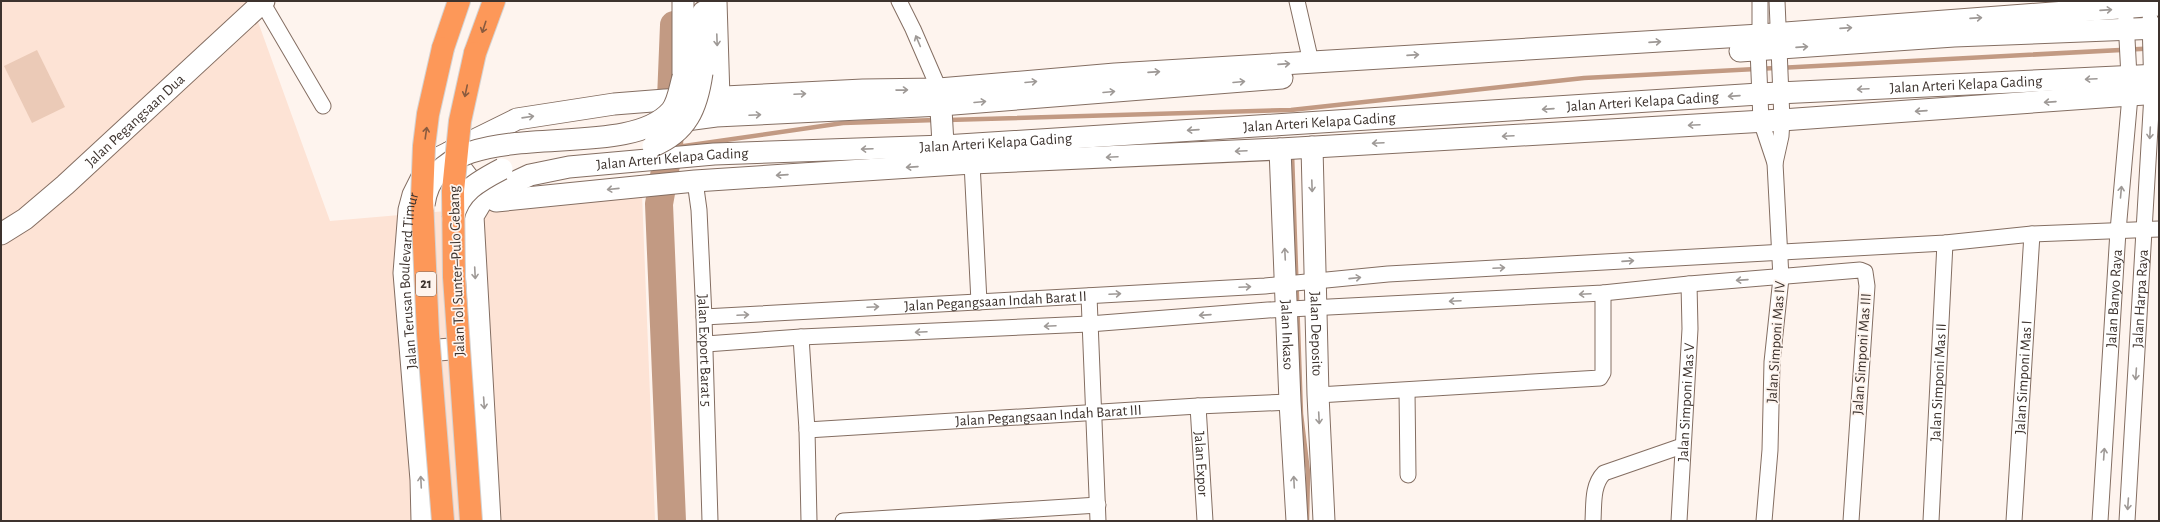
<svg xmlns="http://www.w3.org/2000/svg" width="2160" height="522" font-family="'Alegreya Sans',sans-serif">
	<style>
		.built { fill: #fde3d5 }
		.green { fill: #ebcab7 }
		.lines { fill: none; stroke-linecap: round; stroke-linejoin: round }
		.stream { stroke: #c29a83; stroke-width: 4.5 }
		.river { stroke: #c29a83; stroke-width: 28 }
		.street-casing { stroke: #846e62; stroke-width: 17 }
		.secondary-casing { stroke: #846e62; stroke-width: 23 }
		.highway-casing { stroke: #d4d2d1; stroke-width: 24 }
		.street { stroke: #fff; stroke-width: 15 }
		.secondary { stroke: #fff; stroke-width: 21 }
		.highway { stroke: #fd9859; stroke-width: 22 }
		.secondary-bridge-casing { stroke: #846e62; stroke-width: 23; stroke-linecap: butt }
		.highway-bridge-casing { stroke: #d4d2d1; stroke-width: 24; stroke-linecap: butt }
		.secondary-bridge { stroke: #fff; stroke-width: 21 }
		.highway-bridge { stroke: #fd9859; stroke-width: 22 }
		.oneway { stroke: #9e9996 }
		.oneway2 { stroke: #8a5b3f }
		.labels { text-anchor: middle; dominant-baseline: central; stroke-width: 3.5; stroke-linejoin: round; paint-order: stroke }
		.shield { fill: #fef4ee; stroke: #776d68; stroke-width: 1 }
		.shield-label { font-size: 14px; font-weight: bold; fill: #3d332e }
		.street-label { font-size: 15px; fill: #3d332e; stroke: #fef4ee }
	</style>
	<rect width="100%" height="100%" fill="#fef4ee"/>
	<path class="built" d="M1,1H276L257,19L330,221L642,194L655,521H1Z"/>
	<path class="green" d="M37,50L65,107L32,123L4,66Z"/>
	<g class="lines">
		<path class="stream" d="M947,120L1291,110L1584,78L2159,48
			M677,147L843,123L936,120
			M1292,153L1301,414L1308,472L1307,521"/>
		<path class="river" d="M672,521L659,204L669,148L674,25"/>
		<defs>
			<g id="street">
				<path d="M899,1L913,29L939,89"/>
				<path d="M1297,1L1311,62"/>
				<path d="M1760,1V35L1758,50L1761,121L1775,163L1781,278L1772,362L1770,450L1764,521"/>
				<path d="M262,2L323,106"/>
				<path d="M972,163L979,302"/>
				<path d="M1775,163L1781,136L1782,120L1777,1"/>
				<path id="s1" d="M695,181L699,210L704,317L710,521"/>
				<path d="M1089,296L1098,521"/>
				<path id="s2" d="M704,317L1265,286L1388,274L1945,243L2032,234L2159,229"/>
				<path d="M801,337L807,430L809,521"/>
				<path d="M706,344L801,337L1089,324L1268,310L1603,293L1689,284L1860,270L1865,272L1867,286L1851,521"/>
				<path d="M1407,391L1408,475"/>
				<path d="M1318,395L1600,378L1603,373V293"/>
				<path id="s3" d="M1198,406L1205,521"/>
				<path id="s4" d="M807,430L1198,406L1290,402"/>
				<path d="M843,521L1098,505"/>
				<path d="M1593,521C1594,504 1592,485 1604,473L1682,446"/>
				<path id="s5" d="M1679,521L1690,329L1689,284"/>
				<path id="s6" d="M1931,521L1945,243"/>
				<path id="s7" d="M2014,521L2032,234"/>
				<path id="s8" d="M2100,521L2118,231L2130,96L2125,1"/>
				<path id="s9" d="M2127,521L2152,94L2150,19"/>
			</g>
			<g id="secondary">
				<path d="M716,1L719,98"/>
				<path d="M1740,51L1954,36L2159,28"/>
				<path d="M702,73L703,12"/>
				<path d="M683,77V1"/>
				<path d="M940,92L944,161"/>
				<path d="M671,122L716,116L941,105L1282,78"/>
				<path id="s10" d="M1312,147L1318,395L1324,521"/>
				<path id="s11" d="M1280,149L1290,402L1297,521"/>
				<path d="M450,152C461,170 476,192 496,201L695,181L972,163L1280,149L1782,120L2159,93"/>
				<path id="s12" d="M1,234L25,219L65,185L264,1"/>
				<path d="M412,352L477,347"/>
				<path id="s13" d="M422,521L421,480L404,273L409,210L413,195L422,177L436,159L517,119L614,104L665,100L863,90L939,89L1115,74L1760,35L2159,5"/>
				<path id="s14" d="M490,521L473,216L485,196L530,175L569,167L714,154L944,146L1759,94L2159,75"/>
			</g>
			<path id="highway" d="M443,48L459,1
				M475,53L494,1"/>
		</defs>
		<use href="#street" class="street-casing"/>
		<use href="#secondary" class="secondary-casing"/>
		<use href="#highway" class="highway-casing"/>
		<use href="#street" class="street"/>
		<use href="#secondary" class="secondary"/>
		<use href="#highway" class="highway"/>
		<defs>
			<path id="secondary-bridge" d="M653,146C687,132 697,108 702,73
				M424,205C437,105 621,168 671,111C678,103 680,87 683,77
				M453,219C458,192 479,181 502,169"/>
			<path id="highway-bridge" d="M443,48L428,114L424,146L422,199L428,334L443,521
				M471,521L454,277L453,191L460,121L475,53"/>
		</defs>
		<use href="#secondary-bridge" class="secondary-bridge-casing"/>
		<use href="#highway-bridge" class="highway-bridge-casing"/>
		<use href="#secondary-bridge" class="secondary-bridge"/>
		<use href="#highway-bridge" class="highway-bridge"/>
	</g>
	<defs><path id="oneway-shaft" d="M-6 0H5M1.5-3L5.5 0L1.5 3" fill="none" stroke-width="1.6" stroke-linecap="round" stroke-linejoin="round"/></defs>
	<g class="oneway">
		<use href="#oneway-shaft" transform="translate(2106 10) rotate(-4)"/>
		<use href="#oneway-shaft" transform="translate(1976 18) rotate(-4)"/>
		<use href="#oneway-shaft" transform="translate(1846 28) rotate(-4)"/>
		<use href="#oneway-shaft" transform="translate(717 40) rotate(88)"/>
		<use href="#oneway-shaft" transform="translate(918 41) rotate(-113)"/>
		<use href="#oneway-shaft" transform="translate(1655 42) rotate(-4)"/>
		<use href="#oneway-shaft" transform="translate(1802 47) rotate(-4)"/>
		<use href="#oneway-shaft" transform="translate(1413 55) rotate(-4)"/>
		<use href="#oneway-shaft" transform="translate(1284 64) rotate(-4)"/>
		<use href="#oneway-shaft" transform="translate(1154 72) rotate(-4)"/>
		<use href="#oneway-shaft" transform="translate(2091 79) rotate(177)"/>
		<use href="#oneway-shaft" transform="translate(1031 82) rotate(-5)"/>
		<use href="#oneway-shaft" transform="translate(1239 82) rotate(-5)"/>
		<use href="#oneway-shaft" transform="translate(1863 89) rotate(177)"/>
		<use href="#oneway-shaft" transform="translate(902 90) rotate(-1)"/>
		<use href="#oneway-shaft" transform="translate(1109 92) rotate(-5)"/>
		<use href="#oneway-shaft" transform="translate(800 94) rotate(-3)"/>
		<use href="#oneway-shaft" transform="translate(1734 96) rotate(176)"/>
		<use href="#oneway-shaft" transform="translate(980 102) rotate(-5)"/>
		<use href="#oneway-shaft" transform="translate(2050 102) rotate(176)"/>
		<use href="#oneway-shaft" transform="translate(1548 109) rotate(176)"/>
		<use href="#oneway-shaft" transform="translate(1921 111) rotate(176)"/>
		<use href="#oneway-shaft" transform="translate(755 115) rotate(-3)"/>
		<use href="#oneway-shaft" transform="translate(528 117) rotate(-8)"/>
		<use href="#oneway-shaft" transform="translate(1694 125) rotate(177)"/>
		<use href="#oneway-shaft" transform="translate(1193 130) rotate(176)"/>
		<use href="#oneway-shaft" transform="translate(2150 133) rotate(93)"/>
		<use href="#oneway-shaft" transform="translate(1508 136) rotate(177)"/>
		<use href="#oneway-shaft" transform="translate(1378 143) rotate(177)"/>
		<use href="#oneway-shaft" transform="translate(867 149) rotate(178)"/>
		<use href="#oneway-shaft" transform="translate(1241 151) rotate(177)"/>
		<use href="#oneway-shaft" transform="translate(1112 157) rotate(177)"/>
		<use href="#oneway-shaft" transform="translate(912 167) rotate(176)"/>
		<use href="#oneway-shaft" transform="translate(782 175) rotate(176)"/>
		<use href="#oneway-shaft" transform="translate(1312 186) rotate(88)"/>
		<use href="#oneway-shaft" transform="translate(613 189) rotate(174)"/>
		<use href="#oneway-shaft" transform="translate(2121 192) rotate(-85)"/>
		<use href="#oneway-shaft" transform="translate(1285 254) rotate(-93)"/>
		<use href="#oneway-shaft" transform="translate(1628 261) rotate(-4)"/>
		<use href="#oneway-shaft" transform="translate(1499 268) rotate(-3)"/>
		<use href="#oneway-shaft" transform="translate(475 273) rotate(87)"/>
		<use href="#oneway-shaft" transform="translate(1355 278) rotate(-6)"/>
		<use href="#oneway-shaft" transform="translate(1742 280) rotate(176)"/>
		<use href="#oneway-shaft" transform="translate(1245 287) rotate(-3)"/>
		<use href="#oneway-shaft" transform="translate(1115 294) rotate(-3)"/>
		<use href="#oneway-shaft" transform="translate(1585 294) rotate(177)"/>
		<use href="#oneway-shaft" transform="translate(1455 301) rotate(177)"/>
		<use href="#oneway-shaft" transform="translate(873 307) rotate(-3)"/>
		<use href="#oneway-shaft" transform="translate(743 315) rotate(-3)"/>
		<use href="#oneway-shaft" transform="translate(1205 315) rotate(176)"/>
		<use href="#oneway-shaft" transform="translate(1050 326) rotate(177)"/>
		<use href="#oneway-shaft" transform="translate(921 332) rotate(177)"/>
		<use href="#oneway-shaft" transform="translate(2136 374) rotate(94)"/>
		<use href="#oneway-shaft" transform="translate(484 403) rotate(86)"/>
		<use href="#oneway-shaft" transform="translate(1319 418) rotate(87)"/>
		<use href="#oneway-shaft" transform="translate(2104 454) rotate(-86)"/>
		<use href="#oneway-shaft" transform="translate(421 482) rotate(-93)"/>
		<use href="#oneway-shaft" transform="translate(1294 482) rotate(-93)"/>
		<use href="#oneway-shaft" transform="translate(2128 504) rotate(94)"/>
	</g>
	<g class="oneway2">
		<use href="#oneway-shaft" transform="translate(484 27) rotate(108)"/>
		<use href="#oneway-shaft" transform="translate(466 91) rotate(102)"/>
		<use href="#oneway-shaft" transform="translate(426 133) rotate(-82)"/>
	</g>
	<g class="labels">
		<rect class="shield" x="416" y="272" width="20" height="24" rx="3"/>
		<g class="shield-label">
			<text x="426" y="284">21</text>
		</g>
		<g class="street-label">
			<text stroke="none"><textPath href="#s14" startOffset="1818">Jalan Arteri Kelapa Gading</textPath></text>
			<text stroke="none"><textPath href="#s14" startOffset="1494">Jalan Arteri Kelapa Gading</textPath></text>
			<text stroke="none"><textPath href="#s12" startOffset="176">Jalan Pegangsaan Dua</textPath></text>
			<text stroke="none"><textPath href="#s14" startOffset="1170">Jalan Arteri Kelapa Gading</textPath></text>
			<text stroke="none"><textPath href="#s14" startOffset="846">Jalan Arteri Kelapa Gading</textPath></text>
			<text stroke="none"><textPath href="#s14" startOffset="522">Jalan Arteri Kelapa Gading</textPath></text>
			<text transform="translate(457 271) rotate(-92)">Jalan Tol Sunter–Pulo Gebang</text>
			<text stroke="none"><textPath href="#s13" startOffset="241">Jalan Terusan Boulevard Timur</textPath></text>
			<text stroke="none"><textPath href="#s9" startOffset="223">Jalan Harpa Raya</textPath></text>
			<text stroke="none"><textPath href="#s8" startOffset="223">Jalan Banyo Raya</textPath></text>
			<text stroke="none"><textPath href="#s2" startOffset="292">Jalan Pegangsaan Indah Barat II</textPath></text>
			<text stroke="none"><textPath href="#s10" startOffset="187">Jalan Deposito</textPath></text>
			<text stroke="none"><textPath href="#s11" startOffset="186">Jalan Inkaso</textPath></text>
			<text transform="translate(1776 342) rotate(-86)">Jalan Simponi Mas IV</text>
			<text stroke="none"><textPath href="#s1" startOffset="170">Jalan Export Barat 5</textPath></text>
			<text transform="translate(1862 354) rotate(-86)">Jalan Simponi Mas III</text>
			<text stroke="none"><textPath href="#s7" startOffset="144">Jalan Simponi Mas I</textPath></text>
			<text stroke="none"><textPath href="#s6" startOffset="139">Jalan Simponi Mas II</textPath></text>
			<text stroke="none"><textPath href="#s5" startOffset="119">Jalan Simponi Mas V</textPath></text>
			<text stroke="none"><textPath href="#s4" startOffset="242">Jalan Pegangsaan Indah Barat III</textPath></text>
			<text stroke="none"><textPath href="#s3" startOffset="58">Jalan Expor</textPath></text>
		</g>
	</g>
	<rect width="2160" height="522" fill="none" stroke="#3d332e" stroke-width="4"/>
</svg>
